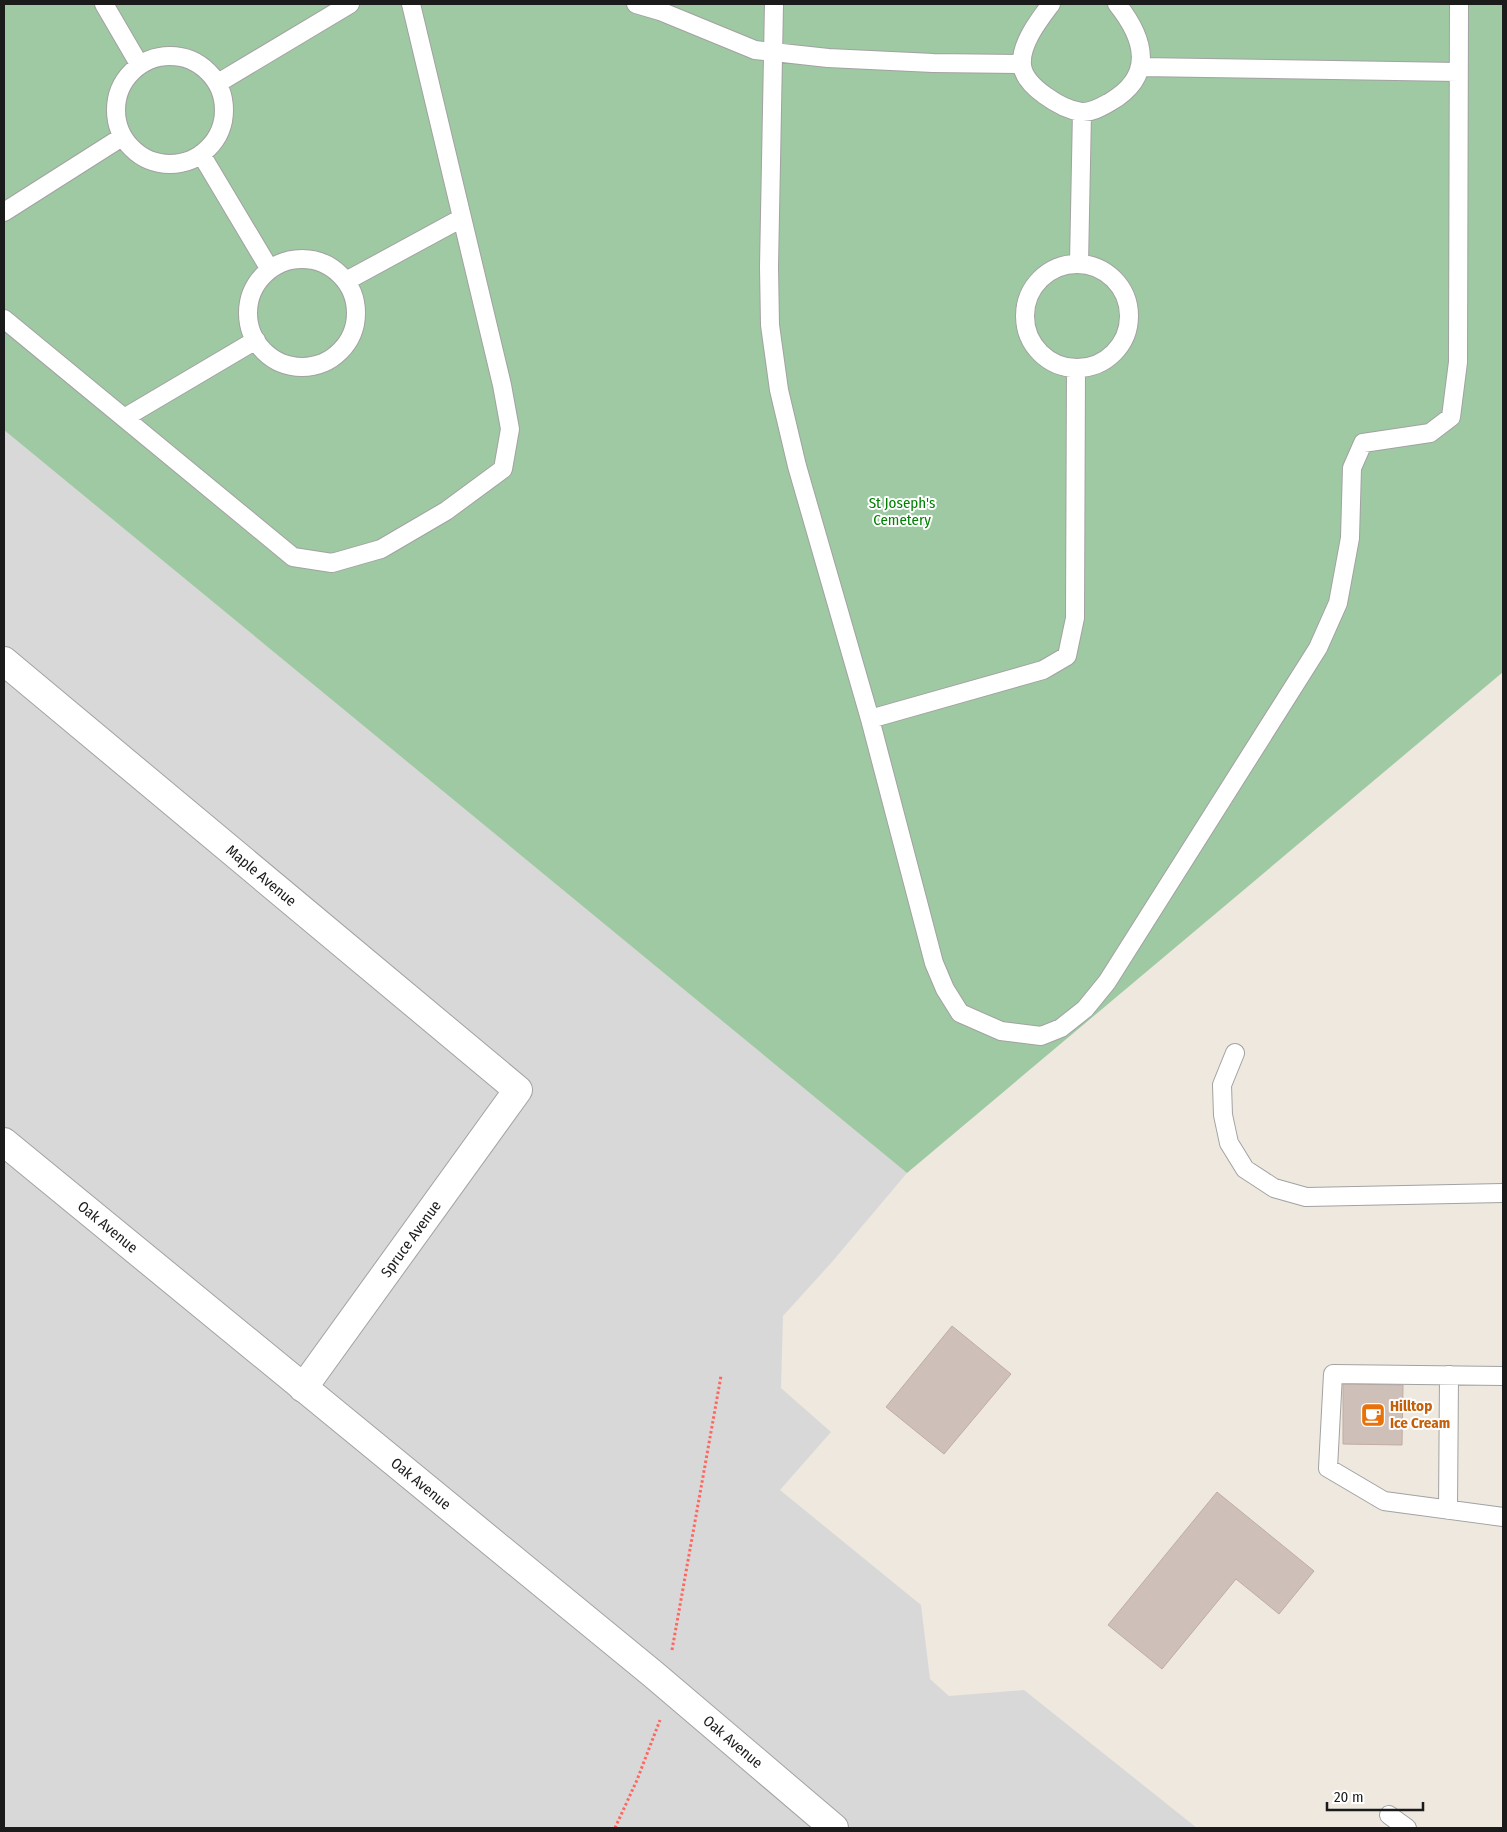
<svg xmlns="http://www.w3.org/2000/svg" width="1507" height="1832" font-family="'Fira Sans Condensed',sans-serif">
	<style>
		.residential { fill: #d9d8d8 }
		.cemetery { fill: #9ec9a2 }
		.building { fill: #cec0b8; stroke: #c1aca0 }
		.lines { fill: none; stroke-linecap: round; stroke-linejoin: round }
		.service-casing { stroke: #a2a2a2; stroke-width: 20 }
		.minor-casing { stroke: #a2a2a2; stroke-width: 30 }
		.path { stroke: #ff665f; stroke-width: 3; stroke-dasharray: 2.5 2.5; stroke-linecap: butt }
		.service { stroke: #fff; stroke-width: 18 }
		.minor { stroke: #fff; stroke-width: 28 }
		.labels { text-anchor: middle; dominant-baseline: central; stroke-width: 4; stroke-linejoin: round; paint-order: stroke }
		.park-label { font-size: 15px; fill: #018104; stroke: #fff }
		.street-label { font-size: 15px; fill: #1b1b1b; stroke: #fff }
		.food-label { font-size: 15px; font-weight: bold; fill: #c56008; stroke: #fff; text-anchor: start }
	</style>
	<rect width="100%" height="100%" fill="#eee8df"/>
	<path class="residential" d="M4,430L907,1173L831,1263L783,1316L781,1388L831,1432L780,1490L921,1605L930,1679L949,1696L1024,1690L1197,1828H4Z"/>
	<path class="cemetery" d="M4,4H1503V672L907,1173L4,430Z"/>
	<path class="building" d="M952,1326L1011,1374L944,1454L886,1407Z
		M1343,1384L1403,1385L1402,1445L1343,1444Z
		M1217,1492L1314,1571L1279,1614L1236,1579L1162,1669L1108,1625Z"/>
	<g class="lines">
		<defs>
			<path id="service" d="M104,4L139,64
				M636,4L660,11L755,50L828,58L933,63L1022,64
				M774,4L769,267L770,325L779,390L797,466L870,719L934,963L945,989L960,1013L1001,1031L1041,1036L1061,1028L1085,1009L1107,982L1318,648L1338,603L1350,538L1352,468L1363,443L1430,433L1451,417L1458,362L1459,4
				M1051,4C1039,20 1020,44 1022,65C1024,86 1061,109 1081,112C1091,113 1101,107 1110,102C1155,76 1145,39 1117,4
				M116 110a54 54 0 1 1 108 0a54 54 0 1 1-108 0Z
				M1141,67L1458,72
				M218,83L350,4
				M201,154L269,268
				M4,212L122,137
				M248 313a54 54 0 1 1 108 0a54 54 0 1 1-108 0Z
				M1025 316a52 52 0 1 1 104 0a52 52 0 1 1-104 0Z
				M1079,264L1082,112
				M346,281L462,218
				M4,319L293,557L332,563L381,549L446,511L503,469L510,429L502,385L411,4
				M124,418L256,340
				M870,719L1043,670L1067,656L1075,618L1076,369
				M1235,1053L1222,1085L1223,1115L1229,1143L1245,1169L1274,1188L1306,1197L1503,1193
				M1503,1376L1333,1374L1328,1468L1384,1501L1503,1517
				M1448,1510L1449,1375
				M1389,1815L1407,1828"/>
			<g id="minor">
				<path id="s1" d="M4,661L518,1090L303,1388"/>
				<path id="s2" d="M4,1142L653,1674L834,1828"/>
			</g>
		</defs>
		<use href="#service" class="service-casing"/>
		<use href="#minor" class="minor-casing"/>
		<path class="path" d="M672,1650L721,1376
			M615,1828L637,1780L660,1720"/>
		<use href="#service" class="service"/>
		<use href="#minor" class="minor"/>
	</g>
	<defs>
		<symbol id="cafe-square" viewBox="-11 -11 22 22"><rect x="-9" y="-9" width="18" height="18" rx="4" fill="#e8710a" stroke="#fff"/><path d="M-5.5-4.5H6V0H3Q3 3.5 0 3.5H-2.5Q-5.5 3.5-5.5 0ZM3-3.2v2h1.7v-2ZM-6 4.5H4V6H-6Z" fill="#fff"/></symbol>
	</defs>
	<g fill-rule="evenodd">
		<use href="#cafe-square" x="1359" y="1401" width="28" height="28"/>
	</g>
	<g class="labels">
		<g class="park-label">
			<text x="902" y="503">St Joseph's<tspan x="902" dy="17">Cemetery</tspan></text>
		</g>
		<g class="street-label">
			<text stroke="none"><textPath href="#s1" startOffset="335">Maple Avenue</textPath></text>
			<text stroke="none"><textPath href="#s2" startOffset="134">Oak Avenue</textPath></text>
			<text transform="translate(411 1239) rotate(-54)">Spruce Avenue</text>
			<text stroke="none"><textPath href="#s2" startOffset="539">Oak Avenue</textPath></text>
			<text stroke="none"><textPath href="#s2" startOffset="944">Oak Avenue</textPath></text>
		</g>
		<g class="food-label">
			<text x="1390" y="1406">Hilltop<tspan x="1390" dy="17">Ice Cream</tspan></text>
		</g>
	</g>
	<rect width="1507" height="1832" fill="none" stroke="#1b1b1b" stroke-width="10"/>
	<path d="M1327 1802v8h96v-8" fill="none" stroke="#1b1b1b" stroke-width="2.5"/>
	<text x="1334" y="1802" font-size="15" fill="#1b1b1b" stroke="#ffffff" stroke-width="4" paint-order="stroke">20 m</text>
</svg>
